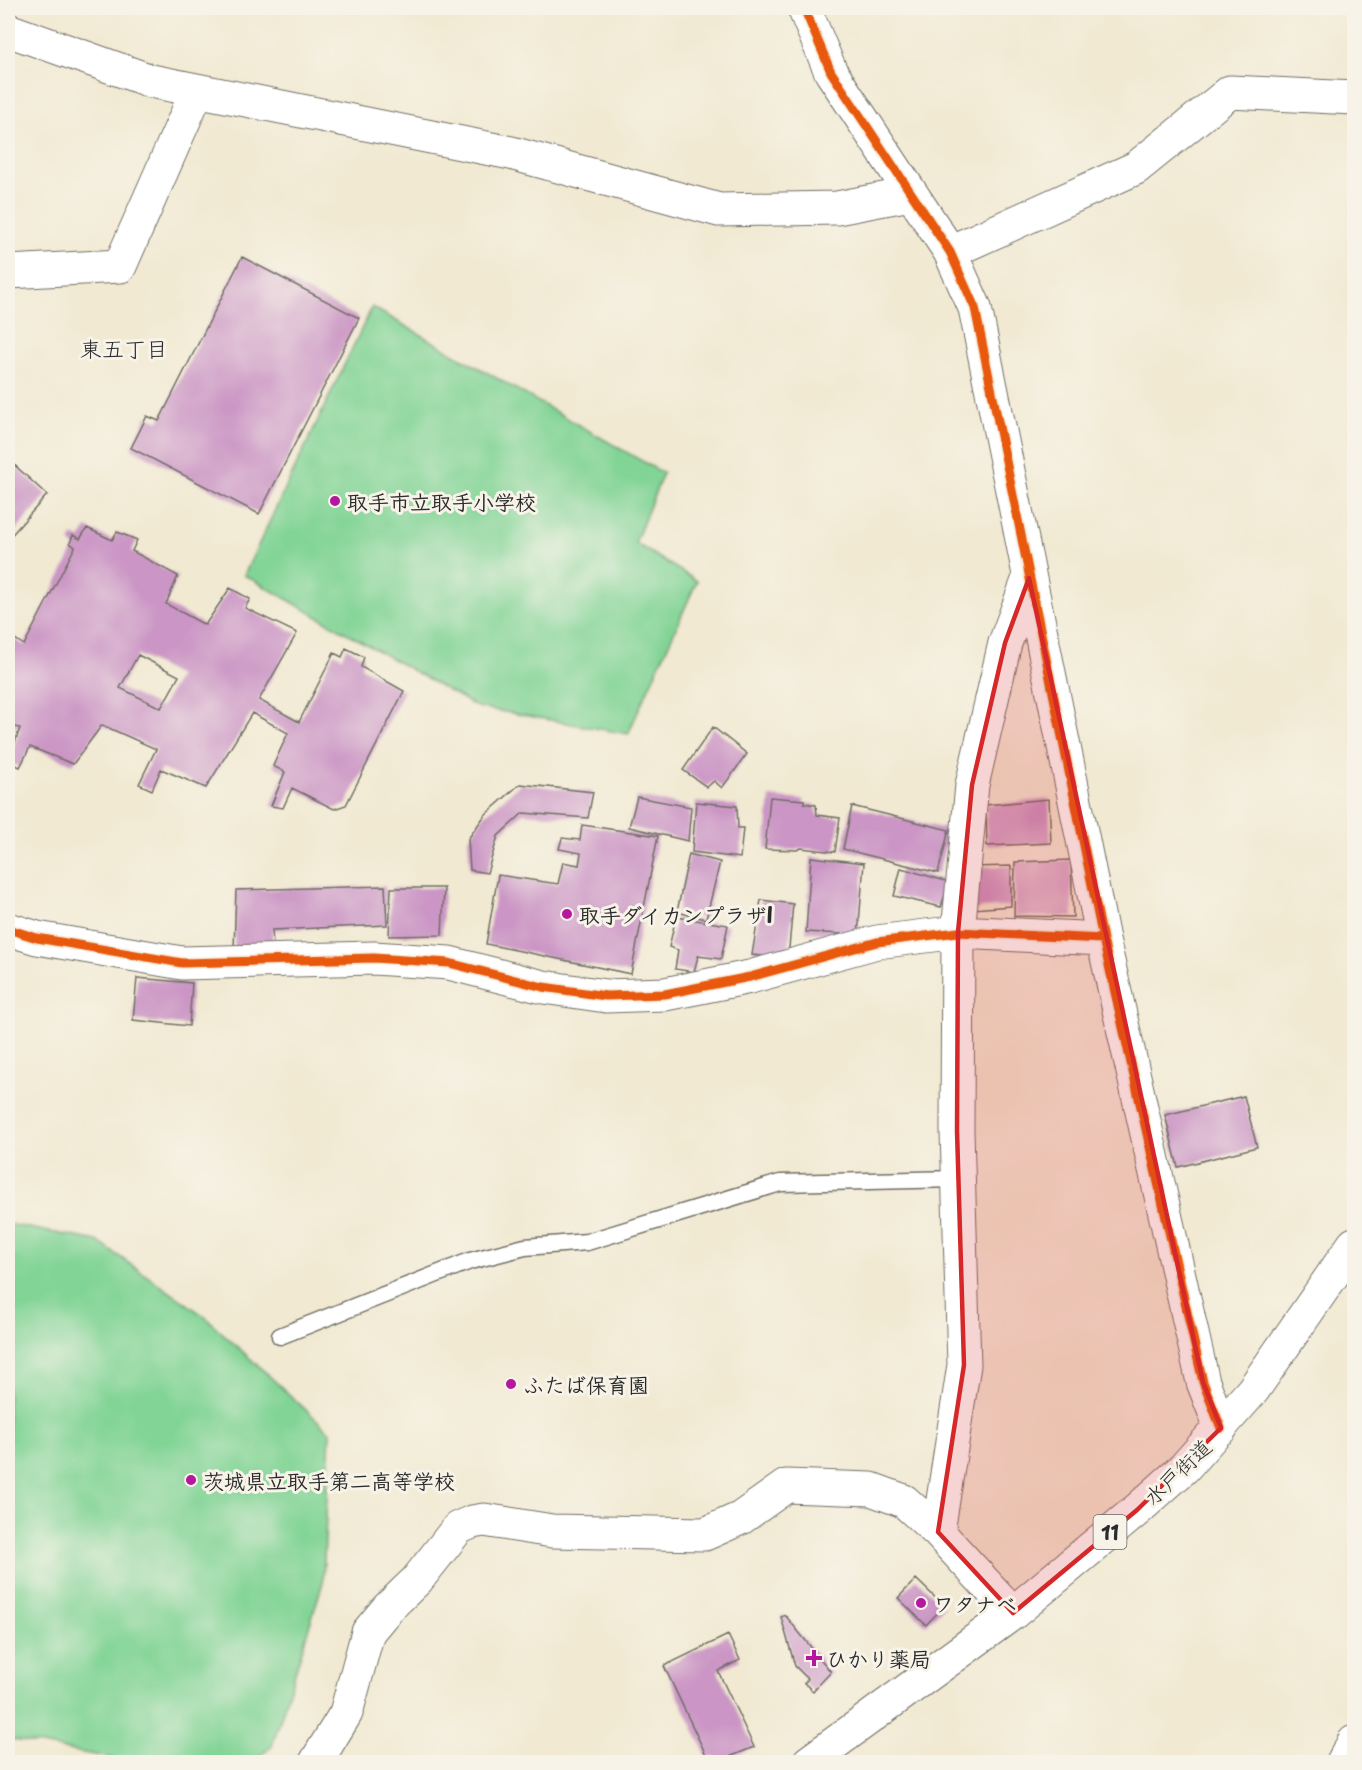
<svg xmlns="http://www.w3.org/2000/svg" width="1362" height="1770" font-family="'Playpen Sans','Klee One',sans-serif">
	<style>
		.green { fill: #82d496; stroke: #568060; stroke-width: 1.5 }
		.building { fill: #cb95c5; fill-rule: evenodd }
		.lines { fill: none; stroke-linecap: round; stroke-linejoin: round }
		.service-casing { stroke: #706e65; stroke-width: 19 }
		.minor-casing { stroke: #706e65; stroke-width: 35 }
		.primary-casing { stroke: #706e65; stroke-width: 35 }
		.service { stroke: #fff; stroke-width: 16 }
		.minor { stroke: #fff; stroke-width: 33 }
		.primary { stroke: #fff; stroke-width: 33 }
		.cycleway-casing { stroke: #f7f3e8; stroke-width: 13 }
		.cycleway { stroke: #e8590c; stroke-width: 9 }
		.marked { fill: #d62828; fill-opacity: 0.2; stroke: #d62828; stroke-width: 4.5; stroke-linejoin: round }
		.poi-dot { fill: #b5179e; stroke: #f7f3e8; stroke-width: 2 }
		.labels { text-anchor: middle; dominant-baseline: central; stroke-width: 6; stroke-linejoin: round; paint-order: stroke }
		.shield { fill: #f7f3e8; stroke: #686764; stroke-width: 1.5 }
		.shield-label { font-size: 20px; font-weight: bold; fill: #2b2b2b }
		.poi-label { font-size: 21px; font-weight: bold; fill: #2b2b2b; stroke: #f7f3e8; text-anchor: start }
		.street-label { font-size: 21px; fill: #2b2b2b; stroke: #f7f3e8 }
		.neighbourhood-label { font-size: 22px; fill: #2b2b2b; stroke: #f7f3e8 }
	</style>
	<rect width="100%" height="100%" fill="#f7f3e8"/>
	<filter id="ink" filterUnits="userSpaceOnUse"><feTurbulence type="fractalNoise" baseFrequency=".0167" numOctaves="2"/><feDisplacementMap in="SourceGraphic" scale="12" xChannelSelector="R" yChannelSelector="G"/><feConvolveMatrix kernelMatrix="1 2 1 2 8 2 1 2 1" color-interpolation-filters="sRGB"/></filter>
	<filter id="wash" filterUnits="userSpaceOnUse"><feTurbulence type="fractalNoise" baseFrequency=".008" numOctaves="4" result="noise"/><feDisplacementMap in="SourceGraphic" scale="24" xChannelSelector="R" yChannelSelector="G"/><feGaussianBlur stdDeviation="1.35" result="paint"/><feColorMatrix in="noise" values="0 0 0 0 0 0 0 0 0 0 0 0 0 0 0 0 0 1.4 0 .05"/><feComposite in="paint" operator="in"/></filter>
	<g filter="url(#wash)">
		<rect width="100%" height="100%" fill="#f1e9d2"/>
		<path class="green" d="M372,307L663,473L635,543L697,581L628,734L477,707L244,575Z
			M8,1224L97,1241L203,1315L330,1432L323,1582L272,1746L253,1762H132L8,1739Z"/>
		<g id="blocks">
			<path class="building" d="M242,257L359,318L259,514L131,448L147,416L159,421Z
				M8,459L47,495L8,539Z
				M87,528L112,540L117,532L137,540L132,551L178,576L166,604L205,625L230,588L250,599L245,608L297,633L259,700L299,722L334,653L342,657L346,648L364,657L361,667L404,691L346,805L334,809L292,788L283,808L271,806L285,772L273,766L288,733L252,713L206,788L161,769L152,790L139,784L156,749L102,725L73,764L30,747L20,767L8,762L20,728L9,726L8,730V647L15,639L24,645L75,547L70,543L73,535L80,539ZM138,655L179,676L161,708L120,688Z
				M713,727L747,754L722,788L714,781L707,787L683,770Z
				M520,784L593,792L588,818L523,813L498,836L487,873L470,870L468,839L485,815Z
				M637,797L691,807L688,841L629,827Z
				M770,797L804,800V803L816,805L817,815L840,818L835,852L801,848L797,850L765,849Z
				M1049,799L1051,843L987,846L986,805Z
				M696,802L737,806L738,828H743L740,858L692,852Z
				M852,806L949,830L938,873L843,849Z
				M582,825L658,836L631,974L486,944L498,875L558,884L563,862L579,865L581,853L559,849L562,838L580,840Z
				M689,854L720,862L706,919L677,912Z
				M811,857L864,863L858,935L806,932Z
				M1071,860L1073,917L1014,916L1015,862Z
				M1011,866V906L973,909L972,867Z
				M901,868L949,882L941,907L894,896Z
				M385,886L387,925L272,930L273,945L234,949L236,890Z
				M391,888H444L442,935L389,936Z
				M761,900L793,904L788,959L752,955Z
				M676,917L728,925L721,959L698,956L694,972L675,969L678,950L669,947Z
				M137,978L192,983L189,1026L133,1020Z
				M1244,1096L1257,1147L1178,1167L1165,1115Z
				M916,1579L944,1606L926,1625L898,1598Z
				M785,1615L831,1672L813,1691L804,1683L808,1679L795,1666L781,1617Z
				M728,1635L740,1660L718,1671L754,1747L717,1762L714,1756L708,1759L664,1666Z"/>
		</g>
	</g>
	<g filter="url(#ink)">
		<use href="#blocks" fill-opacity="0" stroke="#706e65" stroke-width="1.5"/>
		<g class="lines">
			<defs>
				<path id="service" d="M280,1336L470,1261L525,1247L587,1242L780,1183L958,1179"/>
				<path id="minor" d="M804,8L831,72L950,252L975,308L1103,939L1203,1382L1221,1428
					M8,30L151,81L511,153L719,210L837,208L910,194
					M950,252L1136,168L1230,92L1354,98
					M8,272L120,266L197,91
					M8,929L37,938L182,963L374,958L449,963L543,987L606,996L665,994L750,977L877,942L958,932L1103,939
					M1013,1613L938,1532L964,1365L957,1131L958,932L972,785L1005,643L1029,578
					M316,1762L346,1713L368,1632L388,1608L417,1580L458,1528L472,1522L484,1520L552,1531L705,1534L741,1518L786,1486L871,1489L904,1501L938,1532
					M1343,1762L1354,1742"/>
				<path id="primary" d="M809,1762L1013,1613L1137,1510L1184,1468L1253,1390L1354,1244"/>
			</defs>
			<use href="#service" class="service-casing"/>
			<use href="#minor" class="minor-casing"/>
			<use href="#primary" class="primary-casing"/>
			<use href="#service" class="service"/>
			<use href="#minor" class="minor"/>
			<use href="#primary" class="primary"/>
			<defs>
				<path id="cycleway" d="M804,8L831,72L950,252L975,308L1103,939L1203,1382L1221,1428
					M8,929L37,938L182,963L374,958L449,963L543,987L606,996L665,994L750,977L877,942L958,932L1103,939"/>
			</defs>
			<use href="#cycleway" class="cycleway-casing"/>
			<use href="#cycleway" class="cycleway"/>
		</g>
	</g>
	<path class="marked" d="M1029,578L1203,1382L1221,1428L1137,1510L1013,1613L938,1532L964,1365L957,1131L958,932L972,785L1005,643Z"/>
	<g class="poi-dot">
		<circle cx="335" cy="501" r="6"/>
		<circle cx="567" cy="914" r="6"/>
		<circle cx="511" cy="1384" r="6"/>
		<circle cx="191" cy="1480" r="6"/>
		<circle cx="921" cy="1603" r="6"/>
		<path d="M811 1649h6v6h6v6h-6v6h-6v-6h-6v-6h6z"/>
	</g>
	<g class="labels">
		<rect class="shield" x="1093.5" y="1515" width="33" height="34" rx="4.5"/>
		<g class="shield-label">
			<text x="1110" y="1532">11</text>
		</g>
		<g class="poi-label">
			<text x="347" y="501">取手市立取手小学校</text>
			<text x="579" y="914">取手ダイカンプラザI</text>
			<text x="523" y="1384">ふたば保育園</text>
			<text x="203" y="1480">茨城県立取手第二高等学校</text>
			<text x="933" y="1603">ワタナベ</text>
			<text x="826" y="1658">ひかり薬局</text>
		</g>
		<g class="street-label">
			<text transform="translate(1177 1471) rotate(-44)">水戸街道</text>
		</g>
		<g class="neighbourhood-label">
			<text x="124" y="347">東五丁目</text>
		</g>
	</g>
	<rect width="1362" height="1770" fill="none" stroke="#f7f3e8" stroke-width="30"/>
</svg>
